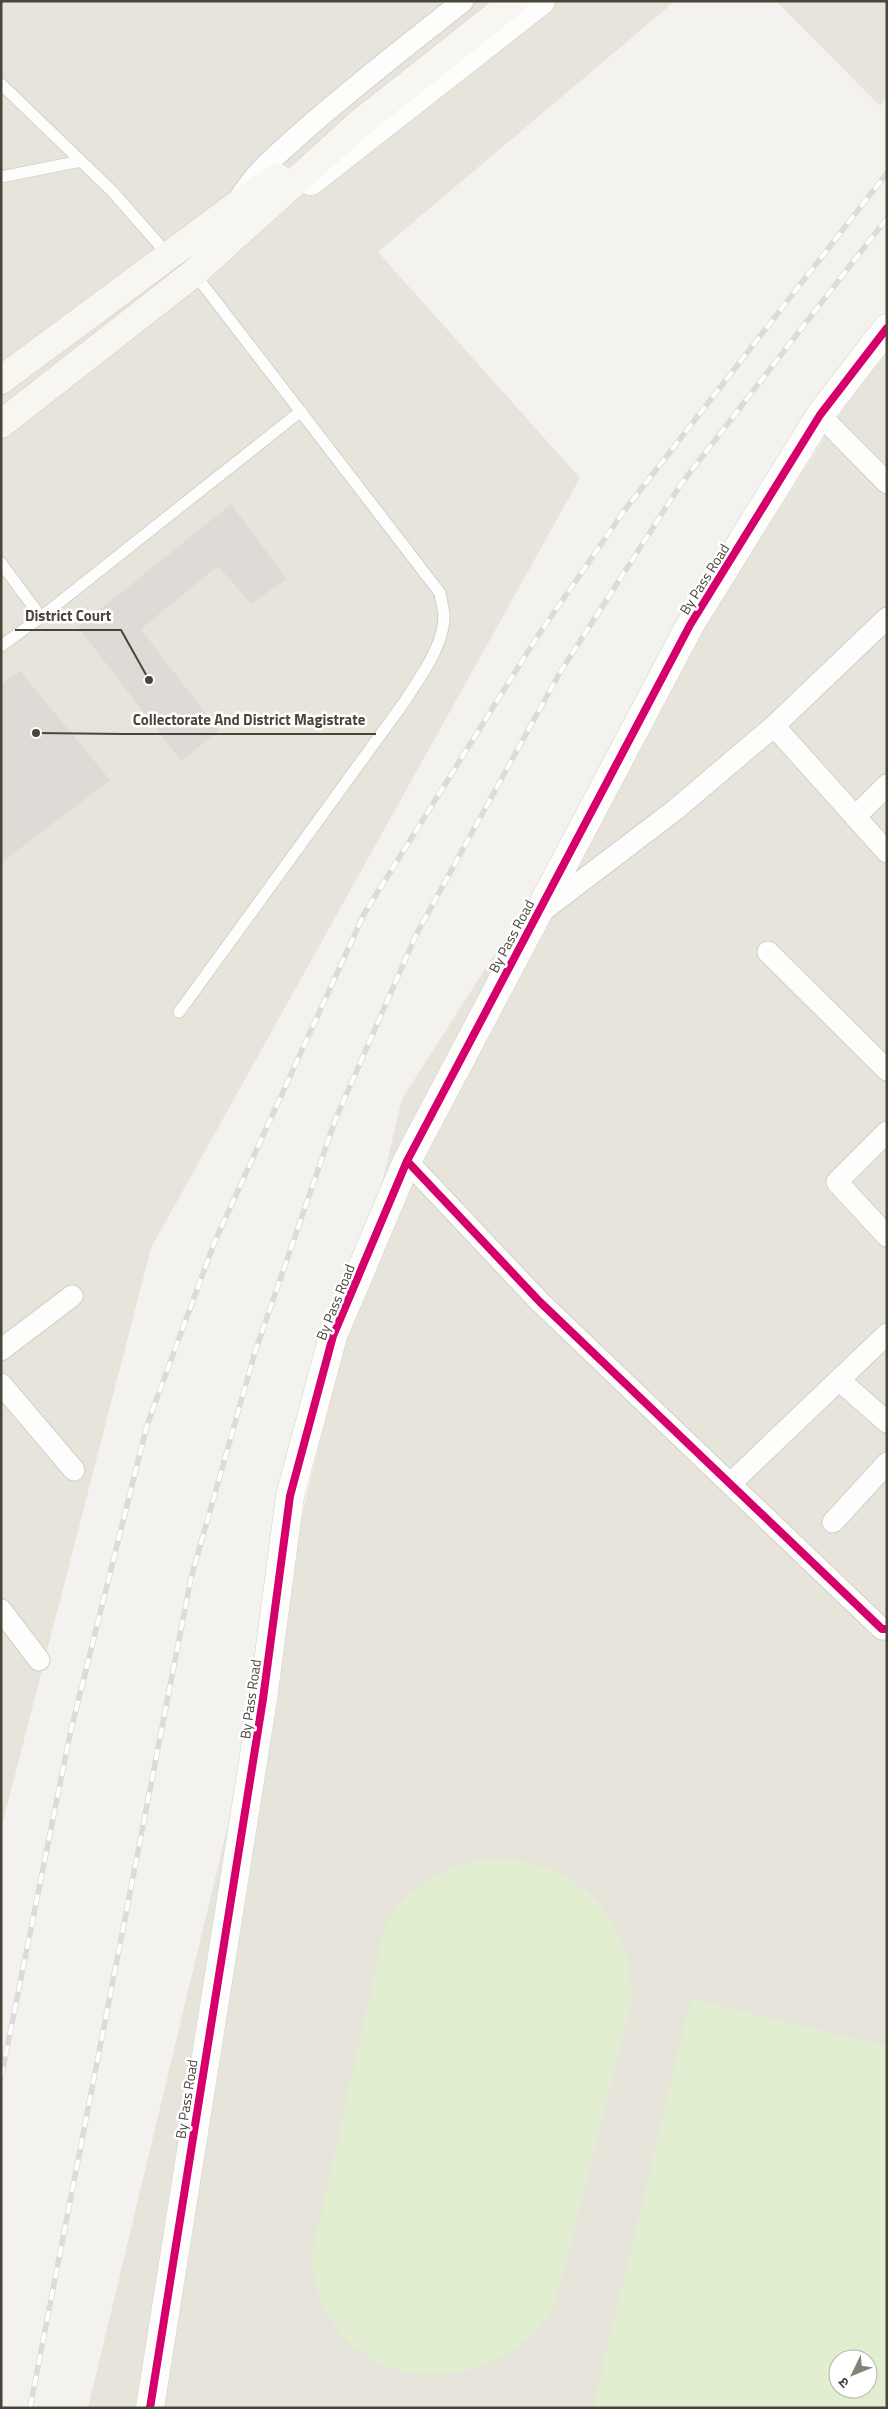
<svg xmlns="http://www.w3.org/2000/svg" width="888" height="2409" font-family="'Titillium Web','Noto Sans Devanagari',sans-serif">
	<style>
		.residential { fill: #e7e4dc; fill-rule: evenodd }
		.green { fill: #e1eecf; fill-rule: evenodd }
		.building { fill: #dedbd6 }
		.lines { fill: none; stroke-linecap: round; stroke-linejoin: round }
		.service-casing { stroke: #d2d0cb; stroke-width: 13 }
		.minor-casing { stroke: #d2d0cb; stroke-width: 23 }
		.tertiary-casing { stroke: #d2d0cb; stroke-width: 29 }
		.secondary-casing { stroke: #d3cfc5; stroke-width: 29 }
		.service { stroke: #fdfdfc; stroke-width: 11 }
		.minor { stroke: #fdfdfc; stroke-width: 21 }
		.tertiary { stroke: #fdfdfc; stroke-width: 28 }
		.secondary { stroke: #f7f6f1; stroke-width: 28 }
		.rail-casing { stroke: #dbdbda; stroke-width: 5.5 }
		.rail { stroke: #fff; stroke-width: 4; stroke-dasharray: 11; stroke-linecap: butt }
		.cycleway-casing { stroke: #fff; stroke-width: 11 }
		.cycleway { stroke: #d6006c; stroke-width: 8 }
		.labels { text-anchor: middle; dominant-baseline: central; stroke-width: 5; stroke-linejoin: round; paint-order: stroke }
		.street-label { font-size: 14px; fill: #4b4439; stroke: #fff }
		.leader { fill: none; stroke: #4b4439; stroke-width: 2 }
		.callout-dot { fill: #4b4439; stroke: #fff; stroke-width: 2 }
		.callout-label { font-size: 15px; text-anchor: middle; font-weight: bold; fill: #4b4439; stroke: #fff; stroke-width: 5; stroke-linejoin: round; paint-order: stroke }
	</style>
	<rect width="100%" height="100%" fill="#f4f2ee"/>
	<path class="residential" d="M1,1H675L378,252L580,478L151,1248L1,1829Z
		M776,1H887V96L880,106Z
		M887,340V2408H88L402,1099ZM838,2359H868V2389H838Z"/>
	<path class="green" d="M493,1858C578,1860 634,1918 631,2003L555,2306C492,2409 325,2398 311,2259L386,1923C411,1884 447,1864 493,1858Z
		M691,1999L887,2046V2408H593ZM838,2359H868V2389H838Z"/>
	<path class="building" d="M231,504L287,579L251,604L218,566L141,629L219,731L181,761L78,627Z
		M20,671L110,780L1,863V685Z"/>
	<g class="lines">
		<defs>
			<path id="service" d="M1,84L112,191L169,256
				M1,177L81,161
				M1,563L41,617L301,411
				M1,646L41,617
				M179,1012L405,701C420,677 444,646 444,616C444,609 441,601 440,593L194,273"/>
			<path id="minor" d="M238,201C254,173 277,155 300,134C353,87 408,45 463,1
				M820,415L887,483
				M774,726L887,852
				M855,817L887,785
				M541,912L675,810L774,726L887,618
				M768,952L887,1070
				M887,1132L837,1182L887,1236
				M407,1161L540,1302L882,1629H887
				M1,1350L72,1296
				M839,1380L887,1422
				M1,1384L74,1470
				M731,1483L887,1334
				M833,1522L887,1463
				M1,1610L39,1660"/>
			<path id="tertiary" d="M311,181L541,1
				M150,2408L263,1699L290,1496L333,1336L407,1161L690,625L820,415L887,328"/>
			<path id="secondary" d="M1,380L237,205L278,178
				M1,424L194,273L360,123L514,1"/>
		</defs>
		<use href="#service" class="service-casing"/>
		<use href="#minor" class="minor-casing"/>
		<use href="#tertiary" class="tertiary-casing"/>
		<use href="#secondary" class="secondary-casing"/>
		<use href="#service" class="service"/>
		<use href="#minor" class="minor"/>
		<use href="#tertiary" class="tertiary"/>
		<use href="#secondary" class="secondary"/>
		<defs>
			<path id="rail" d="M1,2078L70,1734L147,1425L215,1241L364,914L537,637L624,511L887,173
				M30,2408L191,1578L255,1352L336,1118L417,933L559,674L681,484L887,218"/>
		</defs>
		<use href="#rail" class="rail-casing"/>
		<use href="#rail" class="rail"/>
		<defs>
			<path id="cycleway" d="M407,1161L540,1302L882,1629H887
				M150,2408L263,1699L290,1496L333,1336L407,1161L690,625L820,415L887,328"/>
		</defs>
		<use href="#cycleway" class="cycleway-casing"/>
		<use href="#cycleway" class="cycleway"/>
	</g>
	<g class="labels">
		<g class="street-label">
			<text transform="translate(704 579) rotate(-58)">By Pass Road</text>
			<text transform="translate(511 936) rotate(-62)">By Pass Road</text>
			<text transform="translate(335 1302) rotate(-68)">By Pass Road</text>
			<text transform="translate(250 1699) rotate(-82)">By Pass Road</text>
			<text transform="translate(186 2099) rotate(-81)">By Pass Road</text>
		</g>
	</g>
	<path class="leader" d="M149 680L121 630H15M36 733L123 734H376"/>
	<g class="callout-dot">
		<circle cx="149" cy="680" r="5"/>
		<circle cx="36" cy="733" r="5"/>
	</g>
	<g class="callout-label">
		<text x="68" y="621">District Court</text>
		<text x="249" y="725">Collectorate And District Magistrate</text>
	</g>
	<rect width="888" height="2409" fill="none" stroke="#4b4439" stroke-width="5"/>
	<g transform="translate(853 2374) rotate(227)"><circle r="24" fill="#ffffff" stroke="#b7b4b0"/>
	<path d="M0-4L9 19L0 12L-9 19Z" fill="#868178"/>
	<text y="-8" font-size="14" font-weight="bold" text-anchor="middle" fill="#4b4439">उ</text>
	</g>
</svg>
